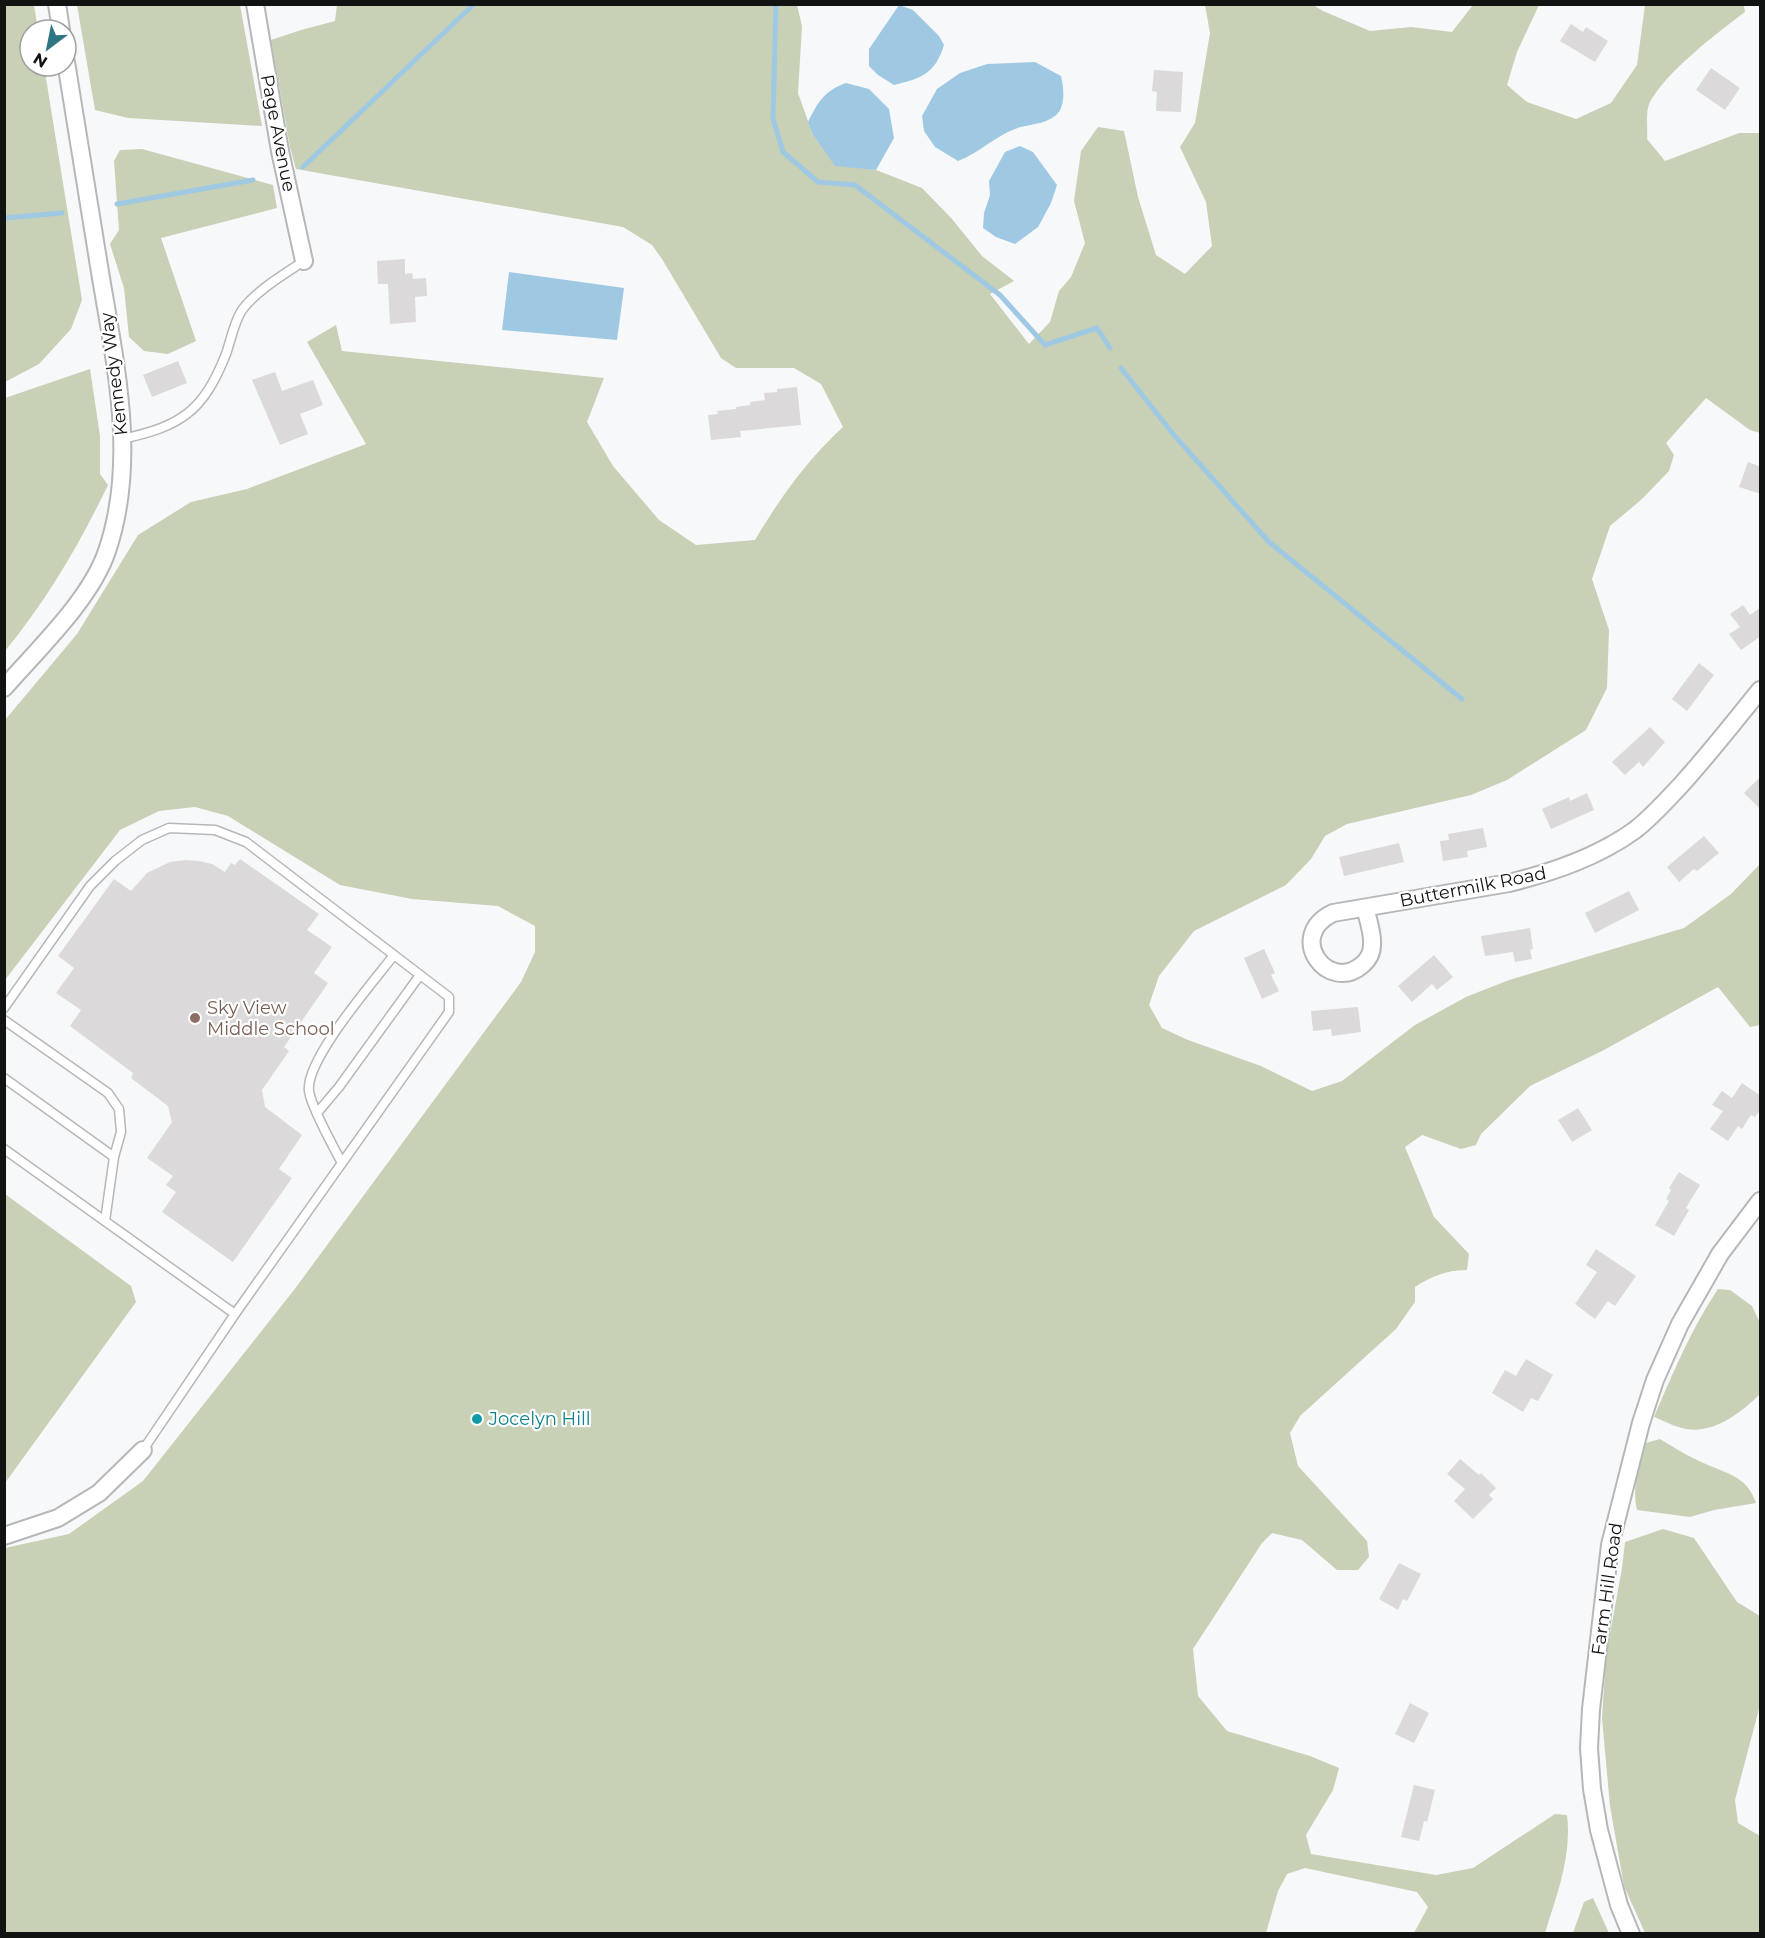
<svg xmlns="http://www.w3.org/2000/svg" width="1765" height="1938" font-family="Montserrat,sans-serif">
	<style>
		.green { fill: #c8d0b6 }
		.water { fill: #9fc9e3 }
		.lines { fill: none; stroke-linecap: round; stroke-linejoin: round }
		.stream { stroke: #9fc9e3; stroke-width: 5 }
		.building { fill: #dbd9d9 }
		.lane-casing { stroke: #b6b7b9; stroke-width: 11 }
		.street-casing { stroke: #b6b7b9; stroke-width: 20 }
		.lane { stroke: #fff; stroke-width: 8 }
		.street { stroke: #fff; stroke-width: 16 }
		.education-dot { fill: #8d6e63; stroke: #fff; stroke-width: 2 }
		.culture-dot { fill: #0f9aa8; stroke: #fff; stroke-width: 2 }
		.labels { text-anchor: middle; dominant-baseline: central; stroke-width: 4.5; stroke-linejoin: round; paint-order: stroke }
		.street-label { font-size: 18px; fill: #111212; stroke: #fff }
		.education-label { font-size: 18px; fill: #785e54; stroke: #fff; text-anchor: start }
		.culture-label { font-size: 18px; fill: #0d838f; stroke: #fff; text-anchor: start }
	</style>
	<rect width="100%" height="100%" fill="#f7f8fa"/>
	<path class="green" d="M5,4L34,5L38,30H30V66H44L82,300L71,329L39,364L5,382Z
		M1737,4L1744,6L1745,12C1718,32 1665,73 1650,102C1645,111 1648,128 1647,139L1665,161L1739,133H1760V433L1750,430L1706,398L1666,443L1674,455L1669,471L1642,499L1610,526L1592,579L1609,630L1607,688L1586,730L1507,780L1471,795L1347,824L1325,836L1311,859L1286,885L1194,931L1159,976L1149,1005L1162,1028L1188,1040L1261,1066L1312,1091L1342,1081L1415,1025L1466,997L1509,980L1684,928L1731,894L1760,864V1025L1750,1027L1718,987L1604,1050L1530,1086L1481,1134L1476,1145L1461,1149L1422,1135L1405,1147L1434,1217L1469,1254L1467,1270C1447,1270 1432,1276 1415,1287V1302L1396,1329L1300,1416L1290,1433L1298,1466L1367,1541L1369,1557L1358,1570H1337L1302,1540L1272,1533L1262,1543L1193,1649L1198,1696L1227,1731L1310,1756L1339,1768L1333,1790L1306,1835L1311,1854L1436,1875L1473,1868L1555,1814L1567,1815C1572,1856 1557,1894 1545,1933H1414L1428,1907L1417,1892L1305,1868L1287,1874L1278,1891L1266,1933H5V1548L69,1534L143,1481L294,1290L521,982L535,952V926L498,906L412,899L340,885L228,816L195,807L159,811L120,830L5,980V720L77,634L138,535L191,502L247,489L366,444L307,342L336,325L342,351L604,378L587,422L613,466L659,520L696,545L755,540C780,498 807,460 843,427L821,384L794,368H736L721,358L662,259L652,245L623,227L296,169L290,147L271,40L301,30L335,21L337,5H797L802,26L798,93L813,135L835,165L876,170L922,188L952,219L982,256L1014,281L990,294L1029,344L1050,322L1059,291L1071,277L1085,243L1074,201L1081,151L1098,127L1124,131L1138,197L1156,255L1185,274L1212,246L1206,202L1180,147L1195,123L1210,33L1205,5H1313L1323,11L1370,31L1411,27L1452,32L1473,5H1539L1517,52L1507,85L1527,102L1576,119L1611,103L1637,65L1645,5Z
		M77,5H240L262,126L128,118L95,110Z
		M142,149L273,185L277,208L161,238L196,341L168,354L144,351L129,337L124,288L110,244L119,230L114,161L120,150Z
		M90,369L100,436V474L108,485C79,545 47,600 5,651V398Z
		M5,1194L131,1286L136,1302L5,1483Z
		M1718,1289L1730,1290L1752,1306L1760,1323V1394C1742,1412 1714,1434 1686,1429C1675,1427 1664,1421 1654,1417C1673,1373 1691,1329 1718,1289Z
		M1660,1439C1672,1446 1684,1454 1697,1460C1722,1473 1746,1473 1756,1503L1714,1510L1690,1517L1637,1510C1632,1489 1638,1463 1646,1443Z
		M1663,1529L1694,1538L1737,1602L1760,1616V1705L1735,1800L1738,1823L1760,1836V1933H1645L1624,1886L1610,1806L1602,1718L1606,1656L1622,1568L1625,1542Z
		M1593,1898L1609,1933H1573L1584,1902Z"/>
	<path class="water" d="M899,5L913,10L939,36L944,45C935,74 922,78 894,85L878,75L869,66V49Z
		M1035,62L1061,76C1064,89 1066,107 1055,116C1044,125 1027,124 1015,129C994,137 979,153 958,161L935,147L924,131L922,116L937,89L960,73L987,64Z
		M846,83L869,89L889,109L894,138L876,170L835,166L813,135L808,122C818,102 824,91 846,83Z
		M1020,146L1033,152L1057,185L1051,203L1038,227L1015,244L996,237L983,228L984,213L990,195L989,181L1005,152Z
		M509,272L624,288L617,340L502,330Z"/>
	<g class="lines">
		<path class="stream" d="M776,4L773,118L783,152L818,182L855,185L1000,295L1045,345L1097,328L1110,348
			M303,167L474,4
			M117,204L253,180
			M4,218L62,213
			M1121,368L1173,434L1269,542L1462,699"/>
	</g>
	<path class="building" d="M1571,24L1583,32L1586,27L1608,41L1595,62L1560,41Z
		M1711,68L1740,88L1725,110L1696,90Z
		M1154,70L1183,72L1181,112L1156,111L1157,92L1152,91Z
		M405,259V274L412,273L413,279L426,278L427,296L415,297L416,322L390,324L388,284H378L377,261Z
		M178,361L187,383L152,397L143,375Z
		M275,372L282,391L313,380L323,405L300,414L308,434L280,445L252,380Z
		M797,387L801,425L740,431L741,437L711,440L708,415L718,414L717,411L736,409V407L750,405V402L765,400L764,393L777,392V389Z
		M1748,462L1761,467V494L1739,487Z
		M1743,605L1750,615L1761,607V636L1741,650L1729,634L1740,627L1730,614Z
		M1699,663L1714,675L1687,711L1672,699Z
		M1650,727L1665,742L1643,767L1639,762L1625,775L1612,762Z
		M1761,776V810L1744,793Z
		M1587,793L1594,810L1551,829L1542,809L1569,797L1570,801Z
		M1483,828L1487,847L1467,851L1468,857L1443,861L1440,841L1449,840L1448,834Z
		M1704,836L1719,853L1697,871L1694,869L1679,882L1667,867Z
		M1399,843L1404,862L1344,876L1339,857Z
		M240,859L319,914L307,930L332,947L314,973L328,983L284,1047L289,1051L262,1090L265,1107L302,1135L279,1169L292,1178L233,1262L162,1212L176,1192L166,1185L173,1176L147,1158L172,1122L168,1106L131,1078L133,1073L70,1026L81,1010L56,993L74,968L58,956L114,879L131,891L147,873L170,862L186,860L199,861L212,864L225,872L231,863L235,865Z
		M1629,891L1639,910L1595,933L1585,913Z
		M1530,928L1533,949L1530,950L1532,959L1515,962L1513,952L1485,956L1481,936Z
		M1264,949L1275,973L1271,975L1279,991L1262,999L1244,958Z
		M1434,955L1453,977L1437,990L1432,984L1412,1002L1398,986Z
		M1358,1007L1361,1032L1332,1036L1331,1029L1313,1031L1311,1011Z
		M1742,1083L1761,1096V1109L1755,1117L1751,1115L1742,1129L1738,1126L1728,1141L1710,1129L1723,1111L1712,1105L1722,1091L1732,1098Z
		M1578,1108L1592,1130L1572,1142L1558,1120Z
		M1679,1172L1700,1185L1686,1208L1689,1210L1674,1236L1655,1225L1669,1201L1666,1199L1671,1190L1669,1188Z
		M1596,1249L1636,1276L1615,1306L1608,1301L1595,1319L1575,1304L1597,1272L1586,1265Z
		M1526,1359L1553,1375L1538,1401L1531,1398L1523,1412L1492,1393L1505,1370L1516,1376Z
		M1460,1459L1479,1475L1481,1473L1496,1488L1489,1495L1493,1499L1473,1519L1454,1501L1465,1489L1447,1474Z
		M1399,1563L1421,1574L1407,1601L1403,1599L1398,1610L1379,1599Z
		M1410,1703L1429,1713L1414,1743L1395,1734Z
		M1414,1785L1435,1790L1427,1822L1424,1821L1419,1841L1401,1837Z"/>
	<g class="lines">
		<defs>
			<path id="lane" d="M122,439C181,426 203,412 226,354C231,340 234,322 242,310C257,290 283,275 304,261
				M4,1008L90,886L115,861L142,840L169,828L215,830L246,842L449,997V1012L235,1314L143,1450
				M4,1020L108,1093L119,1109L121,1132L114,1157L105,1221
				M4,1078L114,1157
				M317,1113L339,1087L420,975
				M4,1149L235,1314
				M342,1163C334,1148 311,1107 309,1091C305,1060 374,981 394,955"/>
			<path id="street" d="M57,4L61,30
				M255,4L280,151L304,261
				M4,688C38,649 91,599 107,551C138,460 115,363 100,272C89,202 77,132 66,62
				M1365,908C1368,919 1373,933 1372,945C1372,953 1368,960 1362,965C1328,994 1285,936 1333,913L1509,883C1553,872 1598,857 1635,830C1652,817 1666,801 1681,785C1709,754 1734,722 1760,690
				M4,1536L58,1518L99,1493L143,1450
				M1631,1934L1619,1905L1599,1830L1592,1789L1589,1748L1591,1709L1610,1545L1641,1423L1655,1380L1680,1324L1720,1254L1760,1201"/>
		</defs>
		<use href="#lane" class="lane-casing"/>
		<use href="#street" class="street-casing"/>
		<use href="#lane" class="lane"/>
		<use href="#street" class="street"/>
	</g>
	<circle class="education-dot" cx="195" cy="1018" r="6"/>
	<circle class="culture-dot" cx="477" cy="1419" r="6"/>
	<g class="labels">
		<g class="street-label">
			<text transform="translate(278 133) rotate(79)">Page Avenue</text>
			<text transform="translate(114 374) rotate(-97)">Kennedy Way</text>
			<text transform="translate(1473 887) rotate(-11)">Buttermilk Road</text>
			<text transform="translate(1607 1589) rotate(-82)">Farm Hill Road</text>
		</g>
		<g class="education-label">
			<text x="207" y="1008">Sky View<tspan x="207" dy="21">Middle School</tspan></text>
		</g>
		<g class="culture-label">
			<text x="489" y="1419">Jocelyn Hill</text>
		</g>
	</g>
	<rect width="1765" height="1938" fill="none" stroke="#111212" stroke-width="12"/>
	<g transform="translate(48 48) rotate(212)"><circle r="28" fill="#ffffff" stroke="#a0a0a0" stroke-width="1.5"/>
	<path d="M0-4.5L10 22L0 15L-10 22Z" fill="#2f7483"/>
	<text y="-9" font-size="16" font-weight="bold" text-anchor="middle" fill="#111212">N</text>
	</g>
</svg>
